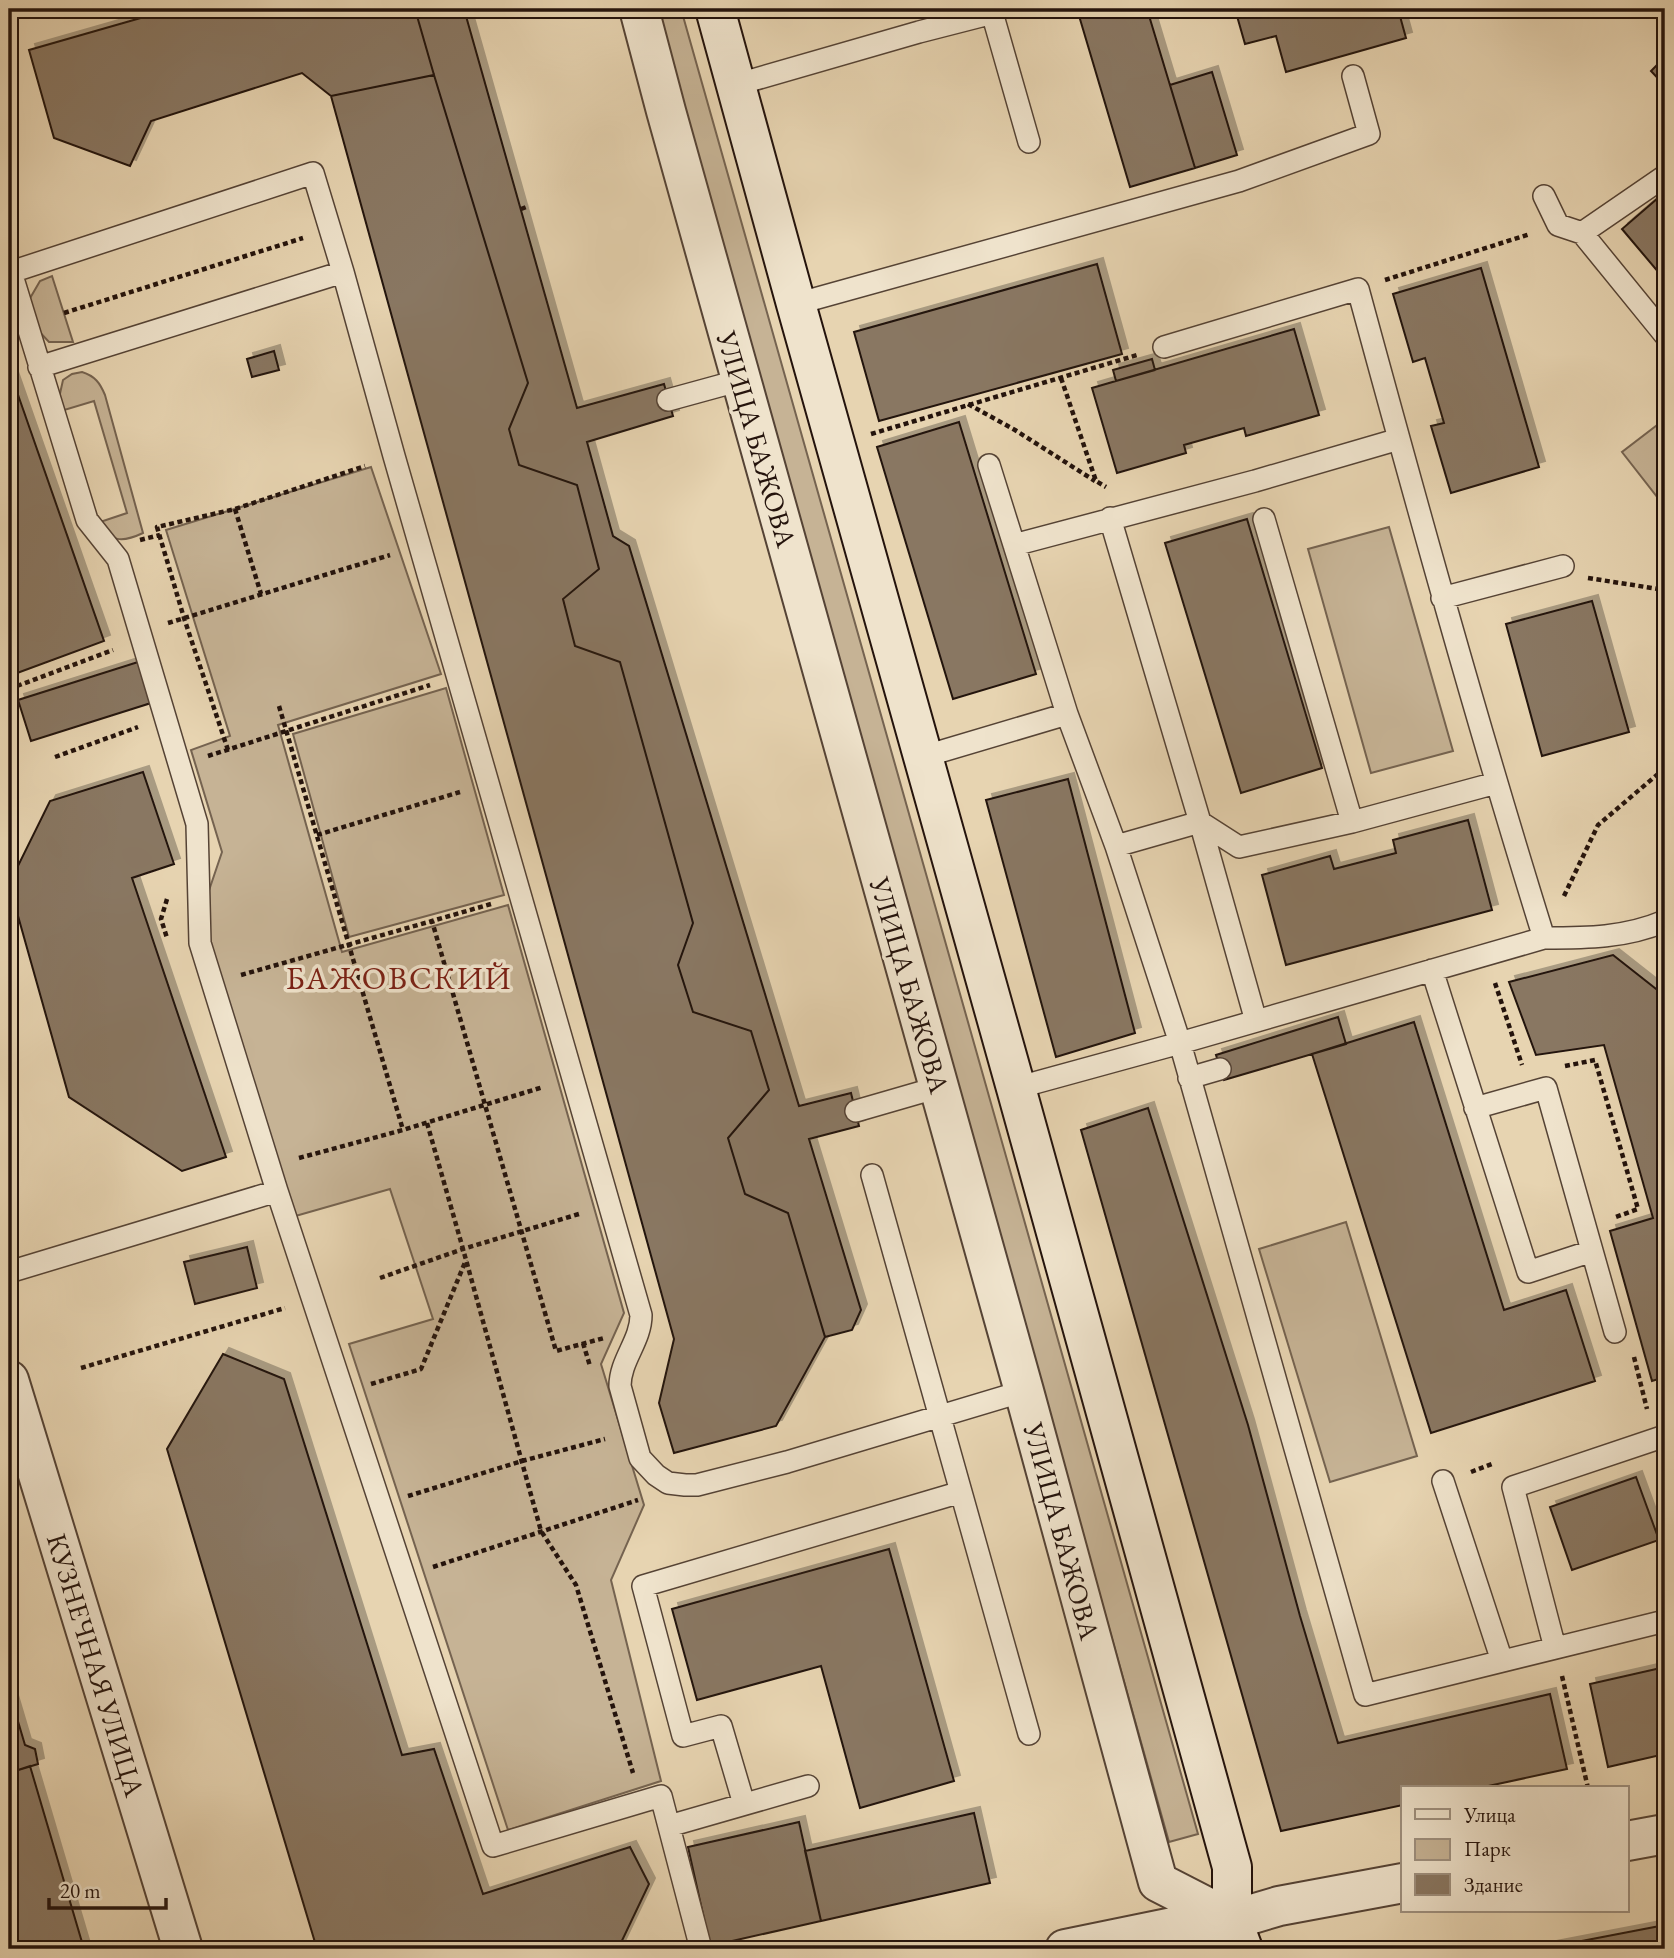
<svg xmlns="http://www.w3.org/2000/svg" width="1674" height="1958" font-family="'EB Garamond',serif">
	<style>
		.green { fill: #c6b395; stroke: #756350; stroke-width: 2 }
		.building { fill: #897762; stroke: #24130c; stroke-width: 2; filter: url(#shadow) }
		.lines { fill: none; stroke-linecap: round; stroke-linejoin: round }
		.lane-casing { stroke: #554335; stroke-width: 24 }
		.street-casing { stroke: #554335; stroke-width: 42 }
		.secondary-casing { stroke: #24130c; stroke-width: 42 }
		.path { stroke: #24130c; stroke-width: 4.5; stroke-dasharray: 5 3.5; stroke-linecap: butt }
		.lane { stroke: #efe3cc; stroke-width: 21 }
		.street { stroke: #efe3cc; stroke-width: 38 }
		.secondary { stroke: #efe3cc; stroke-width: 38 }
		.labels { text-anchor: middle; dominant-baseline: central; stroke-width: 7; stroke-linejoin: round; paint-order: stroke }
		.street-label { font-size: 28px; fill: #24130c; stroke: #efe3cc }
		.quarter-label { font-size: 32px; letter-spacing: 2px; fill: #7a1f14; stroke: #efe3cc }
	</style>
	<defs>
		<filter id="shadow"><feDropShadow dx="6" dy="-6" stdDeviation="0" flood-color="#0004"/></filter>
	</defs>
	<rect width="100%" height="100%" fill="#e7d4b1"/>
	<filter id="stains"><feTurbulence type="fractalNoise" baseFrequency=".00286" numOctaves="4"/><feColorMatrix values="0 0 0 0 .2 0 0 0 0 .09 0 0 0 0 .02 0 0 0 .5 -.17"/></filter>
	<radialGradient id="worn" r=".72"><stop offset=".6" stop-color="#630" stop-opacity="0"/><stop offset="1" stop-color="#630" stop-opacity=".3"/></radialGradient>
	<path class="green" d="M655,9H681L1198,1834L1169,1842Z
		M52,276L73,342H49L34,326L29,300L40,281Z
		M82,372C95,376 100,383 105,395L143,533C122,543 111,542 97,523L127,513L94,401L61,411L59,398L63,380L72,374Z
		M1665,419V507L1622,452Z
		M371,467L441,674L278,725L342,952L508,905L624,1313L601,1364L644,1505L611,1580L661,1781L508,1830L349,1344L433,1319L390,1189L292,1217L201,914L222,852L191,750L230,736L166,530Z
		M1389,527L1453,751L1371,773L1308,549Z
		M446,688L504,895L349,937L293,734Z
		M1346,1222L1417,1456L1330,1482L1259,1249Z"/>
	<path class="building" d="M172,9H415L434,75L331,96L302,73L151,121L130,166L54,138L29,50Z
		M415,9H464L577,408L664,384L673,416L587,442L613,536L629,546L799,1106L851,1093L859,1126L809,1139L861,1310L852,1330L825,1337L788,1213L745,1194L728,1138L769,1090L751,1031L693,1012L678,965L693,923L620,662L575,646L563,599L599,569L577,485L519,465L509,429L528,383L434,75Z
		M1077,9H1147L1195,168L1130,187Z
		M1235,9H1398L1406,38L1286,72L1276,36L1245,44Z
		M1665,57V86L1651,71Z
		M1212,72L1237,155L1195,168L1170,85Z
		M434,75L528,383L509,429L519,465L577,485L599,569L563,599L575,646L620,662L693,923L678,965L693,1012L751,1031L769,1090L728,1138L745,1194L788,1213L825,1337L776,1426L674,1453L659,1403L674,1339L331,96Z
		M1665,192V280L1622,229Z
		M1097,264L1122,354L879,421L854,332Z
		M1481,268L1539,467L1451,493L1431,426L1444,423L1425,358L1413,362L1393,294Z
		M1294,329L1319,415L1246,436L1244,428L1184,445L1186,453L1117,473L1092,388Z
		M274,351L279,370L252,377L247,359Z
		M1152,359L1155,370L1116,381L1113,370Z
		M9,369L104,641L9,676Z
		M959,422L1036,674L953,699L877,447Z
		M1247,519L1322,768L1241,793L1165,543Z
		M1592,601L1629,732L1542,756L1506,624Z
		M138,662L151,703L31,741L18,700Z
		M143,772L174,864L132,878L226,1157L182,1171L69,1097L9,884L50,801Z
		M1068,779L1135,1033L1056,1057L986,800Z
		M1468,820L1492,910L1286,965L1262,875L1330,856L1334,869L1396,853L1393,840Z
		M1613,955L1665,996V1377L1652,1381L1610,1231L1653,1218L1604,1045L1536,1055L1509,982Z
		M1338,1017L1346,1044L1224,1080L1216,1055Z
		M1414,1022L1504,1310L1566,1290L1595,1381L1431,1433L1312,1054Z
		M1148,1108L1248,1425L1300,1616L1338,1743L1550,1694L1567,1769L1479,1788H1403V1805L1281,1831L1081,1130Z
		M247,1247L257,1288L195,1304L184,1262Z
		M223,1354L284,1379L402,1755L434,1749L483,1894L630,1847L649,1884L618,1949H317L167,1449Z
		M1636,1477L1659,1540L1572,1570L1550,1507Z
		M889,1549L954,1781L860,1808L821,1666L697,1700L672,1609Z
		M1665,1667V1754L1608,1767L1590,1684Z
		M9,1691L25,1745L35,1749L38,1764L9,1773Z
		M30,1766L84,1949H9V1773Z
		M974,1813L990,1883L821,1921L805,1851Z
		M799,1822L821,1921L710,1946L688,1847Z
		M1665,1925V1949H1540Z"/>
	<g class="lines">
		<defs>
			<path id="lane" d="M991,9L1029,142
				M735,85L919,32L993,13
				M1544,196L1558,225L1582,233L1665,335
				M1582,233L1665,176
				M796,304L1239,181L1369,134L1353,76
				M1164,347L1358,289C1417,506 1477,723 1544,938
				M39,367L343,272
				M668,400L741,380
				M989,465L1067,714L1116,846L1180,1043L1365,1695L1665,1621
				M1110,518L1200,822L1116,846
				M1264,519L1352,822
				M1014,545L1255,481L1399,439
				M1442,598L1563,566
				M922,757L1067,714
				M1432,970L1528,1272L1592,1251
				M1256,1021L1200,822L1239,847L1352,822L1496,783
				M1189,1078L1220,1069
				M1016,1088L1180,1043L1544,938C1587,938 1625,938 1665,921
				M1475,1108L1546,1088L1615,1332
				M856,1111L939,1087
				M872,1175L1029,1734
				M277,1191L493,1846L661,1796L701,1949
				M9,1272L277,1191L200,943L197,824L118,559L87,520L11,272L313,173L343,272L394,456L641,1315C641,1341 620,1360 620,1386L640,1458L656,1475L668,1483L685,1485H697L787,1462L1024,1391
				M1443,1481L1502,1661
				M1555,1648L1513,1487L1665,1436
				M744,1804L721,1726L683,1736L643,1586L961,1492
				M669,1826L808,1786"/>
			<path id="street" d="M639,9L666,111L1024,1391L1158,1882L1232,1920
				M9,1380L183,1949
				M1627,1841L1665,1834
				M1065,1949L1187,1924L1232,1920L1279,1906L1403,1883"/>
			<path id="secondary" d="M715,9L796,304L1016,1088L1232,1867V1920L1243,1949"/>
		</defs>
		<use href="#lane" class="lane-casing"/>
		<use href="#street" class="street-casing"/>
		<use href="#secondary" class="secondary-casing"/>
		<path class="path" d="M521,209L529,206
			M9,217L11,226
			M1385,280L1530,234
			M64,313L303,238
			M1061,378L1096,481L1106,487
			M968,404L1015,430L1095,481
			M871,434L1137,355
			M235,509L261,594
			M140,540L160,535
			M1588,578L1665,590
			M168,623L390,555
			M9,689L113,650
			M279,706L403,1130
			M228,750L184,618L157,527L235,509L365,466
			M208,756L430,685
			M55,757L138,727
			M317,835L460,792
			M1564,896L1598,825L1665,768
			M167,899L161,919L167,938
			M491,904L432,921L556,1351L604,1338
			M241,975L432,921
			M1495,983L1522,1065
			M1565,1066L1595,1060L1638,1209L1613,1218
			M427,1123L463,1249L541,1531L576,1585L633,1773
			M299,1158L403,1130L543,1087
			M380,1278L463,1249L579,1214
			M583,1343L590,1366
			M1634,1357L1647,1409
			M81,1368L285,1308
			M371,1384L421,1369L466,1260
			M1471,1472L1492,1464
			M408,1496L522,1461L605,1439
			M433,1567L638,1500
			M1562,1676L1588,1788
			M1426,1945L1427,1949"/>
		<use href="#lane" class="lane"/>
		<use href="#street" class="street"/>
		<use href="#secondary" class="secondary"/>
	</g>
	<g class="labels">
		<g class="street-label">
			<text transform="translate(757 439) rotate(74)">УЛИЦА БАЖОВА</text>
			<text transform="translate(910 985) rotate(74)">УЛИЦА БАЖОВА</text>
			<text transform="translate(1062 1531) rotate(75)">УЛИЦА БАЖОВА</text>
			<text transform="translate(96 1665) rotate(73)">КУЗНЕЧНАЯ УЛИЦА</text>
		</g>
		<g class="quarter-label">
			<text x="399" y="978">БАЖОВСКИЙ</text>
		</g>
	</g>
	<rect width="1674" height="1958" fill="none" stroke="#e7d4b1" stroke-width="35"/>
	<rect x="10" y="10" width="1653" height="1937" fill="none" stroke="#24130c" stroke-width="3.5"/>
	<rect x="18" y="18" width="1639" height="1923" fill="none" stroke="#24130c" stroke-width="2"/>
	<rect x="1401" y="1786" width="228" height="126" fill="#efe3cc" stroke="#9e907f" stroke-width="2"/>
	<rect x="1415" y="1809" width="35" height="10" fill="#efe3cc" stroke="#9e907f" stroke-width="2"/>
	<text x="1464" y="1822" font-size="21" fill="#24130c">Улица</text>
	<rect x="1415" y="1839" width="35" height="21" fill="#c6b395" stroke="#9e907f" stroke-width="2"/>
	<text x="1464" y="1856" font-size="21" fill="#24130c">Парк</text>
	<rect x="1415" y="1874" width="35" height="21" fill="#897762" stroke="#9e907f" stroke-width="2"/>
	<text x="1464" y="1892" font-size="21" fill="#24130c">Здание</text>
	<path d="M49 1898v10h117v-10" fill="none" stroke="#24130c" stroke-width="3.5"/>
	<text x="60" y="1898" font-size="21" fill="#24130c" stroke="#efe3cc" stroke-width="5" paint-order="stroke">20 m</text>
	<rect width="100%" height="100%" filter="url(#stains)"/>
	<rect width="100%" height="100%" fill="url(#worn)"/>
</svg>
